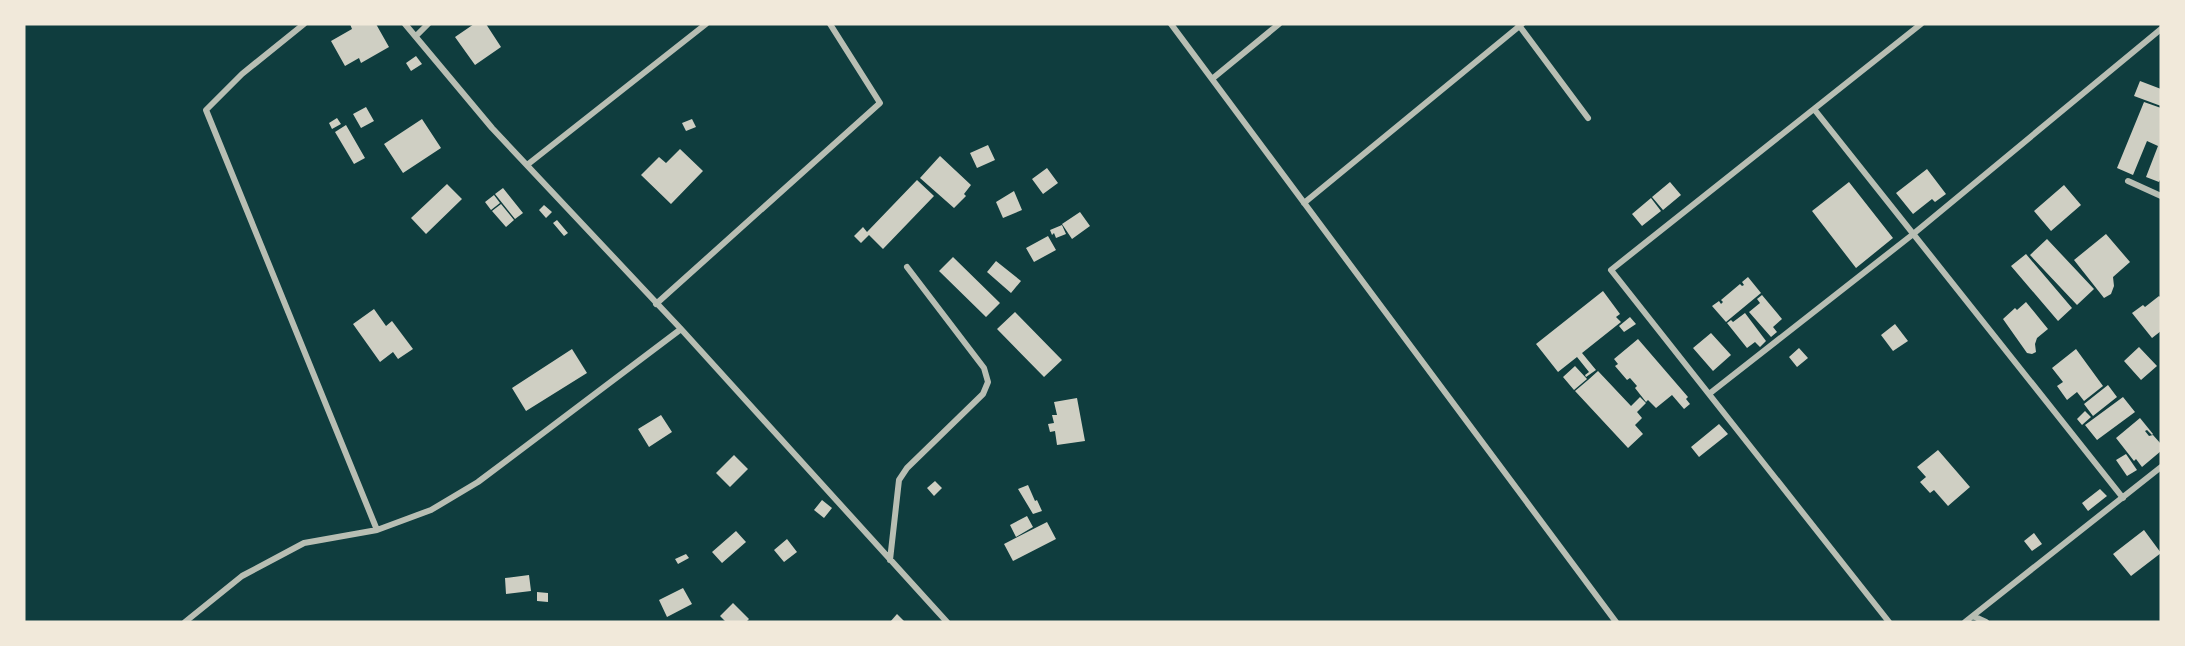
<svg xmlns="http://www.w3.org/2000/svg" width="2185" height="646" font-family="Jost,sans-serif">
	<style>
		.building { fill: #cfcfc3 }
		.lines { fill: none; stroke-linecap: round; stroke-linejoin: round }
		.minor { stroke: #b8beb3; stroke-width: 6 }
	</style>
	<rect width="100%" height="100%" fill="#0f3d3e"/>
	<path class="building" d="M350,24H376L389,47L361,63L359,58L345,66L331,41L352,29Z
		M474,24H486L501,47L475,65L455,37Z
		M416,56L422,64L411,71L406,63Z
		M2140,81L2161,89V106L2134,96Z
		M2144,102L2161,108V178L2159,182L2146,177L2158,146L2147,141L2133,175L2117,168Z
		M366,107L374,121L361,128L353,114Z
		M337,118L341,124L332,129L329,123Z
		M422,119L441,148L403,173L384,144Z
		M692,119L696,127L686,131L682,123Z
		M346,125L365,158L354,164L335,132Z
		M988,145L995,160L977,168L970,153Z
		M680,149L703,171L671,204L641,175L659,157L666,163Z
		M940,156L971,185L964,194L966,196L954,208L920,178Z
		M1047,168L1058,183L1043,194L1032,179Z
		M1927,169L1946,194L1935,202L1932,199L1913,214L1896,193Z
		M917,180L934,196L883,249L869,235L861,243L854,236L863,227L867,232Z
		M1670,182L1681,195L1663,210L1652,197Z
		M1849,182L1893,238L1856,268L1812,211Z
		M447,184L462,199L426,234L411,218Z
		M2064,185L2081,205L2051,231L2034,211Z
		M503,188L523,213L515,219L495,194Z
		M1014,191L1022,210L1003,218L996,202Z
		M494,195L500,203L491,210L485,202Z
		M1651,198L1661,211L1642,226L1632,214Z
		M501,204L514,220L506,227L492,211Z
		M544,205L552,212L546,218L539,210Z
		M1080,212L1090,226L1072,239L1062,224Z
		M557,220L568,233L564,236L553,223Z
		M1062,225L1066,234L1056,238L1054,233L1052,235L1050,230Z
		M2106,234L2130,262L2113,277L2114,286L2111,294L2104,298L2074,260Z
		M1048,236L1056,250L1034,262L1026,248Z
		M2047,239L2094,289L2077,305L2030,255Z
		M2026,254L2072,308L2058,321L2011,266Z
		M953,257L1000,303L986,317L939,271Z
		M996,261L1021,281L1011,293L987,272Z
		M1748,277L1761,293L1726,322L1712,306L1719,301L1721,304L1723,302L1721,300L1740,284L1742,286L1744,285L1742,282Z
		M1603,291L1620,314L1616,317L1621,322L1582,353L1596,370L1586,377L1585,375L1589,372L1577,357L1558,372L1536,344Z
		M1762,295L1782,319L1773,327L1777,332L1771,337L1749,312L1760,303L1757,299Z
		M2159,296L2161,298V331L2152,338L2132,313L2143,305L2145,307Z
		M2026,302L2048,329L2037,338L2035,344L2036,352L2032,354L2027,353L2003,319L2015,308L2017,310Z
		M374,309L386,326L392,321L413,349L398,359L393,352L380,362L353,324Z
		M1015,312L1062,360L1044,377L997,329Z
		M1745,313L1766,341L1760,347L1755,342L1747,348L1727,323L1731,320L1733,322Z
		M1630,317L1636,324L1624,332L1619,326Z
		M1895,324L1908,341L1893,351L1881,335Z
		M1711,333L1731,355L1713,371L1693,348Z
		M1638,339L1688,397L1686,399L1690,404L1684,409L1672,395L1656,408L1648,400L1646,402L1635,388L1637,386L1630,378L1627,380L1615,366L1618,364L1614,359Z
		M2139,347L2157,366L2141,380L2124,361Z
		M1799,348L1808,358L1797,367L1789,357Z
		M572,349L587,373L526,411L512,388Z
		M2076,349L2103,386L2084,401L2077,392L2067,400L2057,386L2063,382L2052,368Z
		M1575,366L1587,379L1574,390L1563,377Z
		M1598,371L1631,406L1640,397L1646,403L1637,412L1642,418L1635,425L1643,434L1628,448L1575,391L1588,380L1589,381L1588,380Z
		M2108,385L2117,397L2093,416L2084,404Z
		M2123,397L2135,412L2097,440L2085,425Z
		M1077,398L1085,441L1057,445L1055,431L1050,432L1048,424L1054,423L1052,415H1057L1054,402Z
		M2085,411L2091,417L2082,425L2077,419Z
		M661,415L672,432L649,447L638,429Z
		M2140,418L2153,434L2152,435L2147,430L2145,431L2149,436L2153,435L2161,444V451L2142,467L2136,459L2134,461L2116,438Z
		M1719,424L1728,434L1699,457L1691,447Z
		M1938,450L1970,487L1948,506L1934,490L1930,493L1920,482L1926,477L1917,467Z
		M2126,454L2137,470L2127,476L2116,460Z
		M734,455L748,469L730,487L716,473Z
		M935,481L942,488L934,496L927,488Z
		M1028,485L1035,501L1037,500L1042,511L1033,514L1018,489Z
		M2100,489L2107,496L2088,511L2082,503Z
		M822,500L832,508L824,518L814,510Z
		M1027,516L1033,527L1016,537L1010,525Z
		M1047,522L1056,539L1013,561L1004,544Z
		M2144,530L2161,553L2131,576L2113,554Z
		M736,531L746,542L722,563L712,552Z
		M2034,533L2042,544L2032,551L2024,541Z
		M787,539L797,552L784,562L774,550Z
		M686,554L689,558L678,564L675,559Z
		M529,575L531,591L506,594L505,578Z
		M683,588L692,604L667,617L659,600Z
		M537,592L548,593V602L537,601Z
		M733,603L749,619L746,622H726L720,616Z
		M897,614L905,622H890Z"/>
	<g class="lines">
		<path class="minor" d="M304,24L242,74L206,110L377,530
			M405,24L492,128L681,329L947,622
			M1171,24L1616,622
			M1518,24L1588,118
			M416,36L428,24
			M1212,79L1279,24
			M1814,109L2123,498
			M527,165L706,24
			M2128,181L2161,196
			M1304,203L1522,24
			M656,304L880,103L830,24
			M1709,394L1912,235L2161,29
			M890,560L899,480L907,468L983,394L988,382L984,368L907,267
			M1973,616L1986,622
			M185,622L242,576L304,543L377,530L431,510L478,482L681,329
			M1889,622L1611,270L1921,24
			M1965,622L2161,467"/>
	</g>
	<rect width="2185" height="646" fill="none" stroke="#f1e9da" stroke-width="51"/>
</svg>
